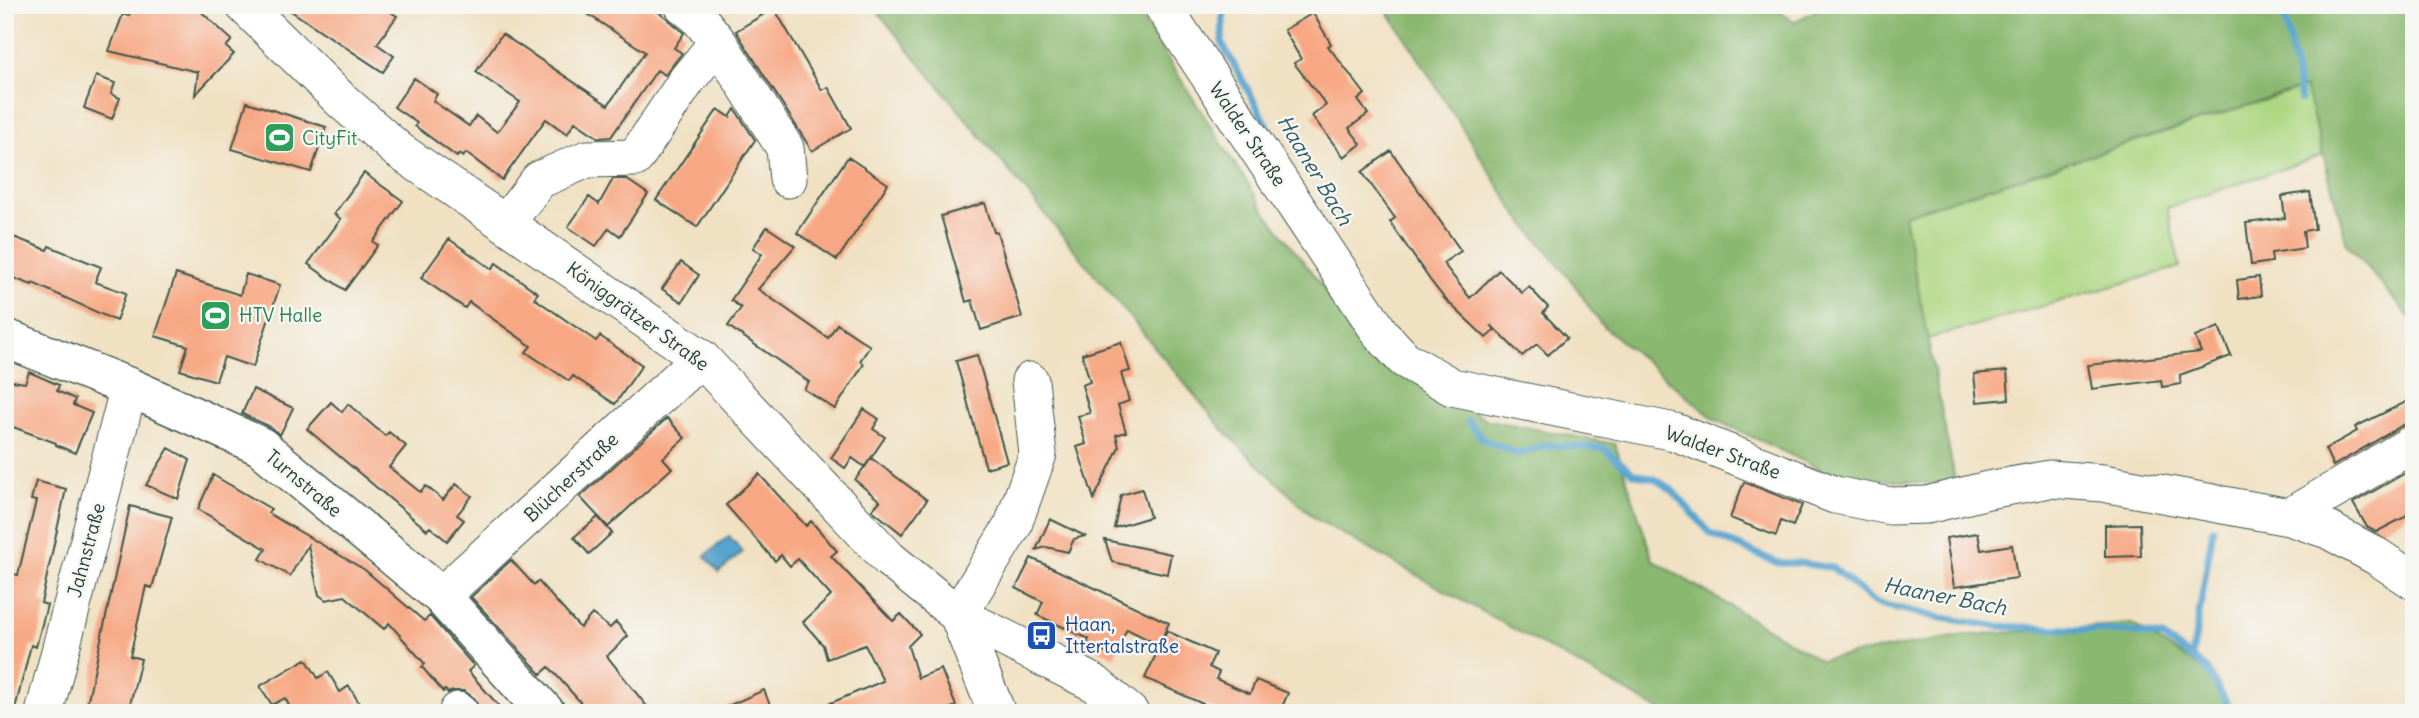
<svg xmlns="http://www.w3.org/2000/svg" width="2419" height="718" font-family="Delius,sans-serif">
	<style>
		.green { fill: #add782; stroke: #668a5b; stroke-width: 2 }
		.forest { fill: #8ab870; stroke: #547a52; stroke-width: 2 }
		.water { fill: #55a3ce; stroke: #3a7081; stroke-width: 2 }
		.lines { fill: none; stroke-linecap: round; stroke-linejoin: round }
		.stream { stroke: #55a3ce; stroke-width: 7 }
		.building { fill: #f7a783 }
		.minor-casing { stroke: #3e5649; stroke-width: 39 }
		.major-casing { stroke: #3e5649; stroke-width: 41 }
		.minor { stroke: #fff; stroke-width: 37 }
		.major { stroke: #fff; stroke-width: 38 }
		.labels { text-anchor: middle; dominant-baseline: central; stroke-width: 5; stroke-linejoin: round; paint-order: stroke }
		.street-label { font-size: 19px; fill: #1f3d34; stroke: #f6f6f2 }
		.leisure-label { font-size: 19px; fill: #27864d; stroke: #f6f6f2; text-anchor: start }
		.transit-label { font-size: 19px; fill: #164399; stroke: #f6f6f2; text-anchor: start }
		.water-label { font-size: 21px; font-style: italic; fill: #2f5c62; stroke: #f6f6f2 }
	</style>
	<rect width="100%" height="100%" fill="#f6f6f2"/>
	<filter id="ink" filterUnits="userSpaceOnUse"><feTurbulence type="fractalNoise" baseFrequency=".0143" numOctaves="2"/><feDisplacementMap in="SourceGraphic" scale="14" xChannelSelector="R" yChannelSelector="G"/><feConvolveMatrix kernelMatrix="1 2 1 2 8 2 1 2 1" color-interpolation-filters="sRGB"/></filter>
	<filter id="wash" filterUnits="userSpaceOnUse"><feTurbulence type="fractalNoise" baseFrequency=".00686" numOctaves="4" result="noise"/><feDisplacementMap in="SourceGraphic" scale="28" xChannelSelector="R" yChannelSelector="G"/><feGaussianBlur stdDeviation="1.57" result="paint"/><feColorMatrix in="noise" values="0 0 0 0 0 0 0 0 0 0 0 0 0 0 0 0 0 1.4 0 .05"/><feComposite in="paint" operator="in"/></filter>
	<g filter="url(#wash)">
		<rect width="100%" height="100%" fill="#f0e1c3"/>
		<path class="green" d="M2306,87L2323,155L2167,208L2180,267L1927,339L1903,215Z"/>
		<path class="forest" d="M872,5H1133L1267,214L1382,364L1488,420L1615,444L1653,560L1820,660L1960,636L2132,624L2213,676L2235,713H1665L1314,518L1224,431Z
			M1383,5H1771L1794,22L1826,5H2414V317H2409L2347,244L2305,87L1904,215L1956,486L1833,475L1714,419L1600,323L1574,284L1515,212L1414,51Z"/>
		<path class="water" d="M729,536L743,552L719,572L705,556Z"/>
		<g class="lines">
			<path class="stream" d="M1227,5L1223,17L1222,43L1284,156
				M2282,5L2301,100
				M1468,421L1484,440L1519,454L1546,445L1603,448L1633,473L1655,479L1672,490L1711,534L1778,563H1800L1833,568L1875,603L1942,618L1994,626L2129,632L2163,637L2207,669L2232,713
				M2192,657L2213,529"/>
		</g>
		<g id="blocks">
			<path class="building" d="M137,5H194L232,40L226,47L234,54L195,95L198,72L109,51L123,14L128,16Z
				M282,5H380L397,16L377,44L394,56L383,72Z
				M574,5H648L667,18L684,33L674,48L682,53L665,75L657,70L611,137L599,138L575,122L567,134L546,119L502,180L466,153L463,157L459,154L457,157L415,126L417,123L394,107L414,78L437,94L433,101L469,126L476,116L497,132L520,102L476,72L502,34L608,105L645,52Z
				M774,8L822,90L828,87L851,128L812,151L736,31Z
				M1313,13L1331,44L1328,46L1365,94L1358,100L1368,114L1349,128L1361,144L1344,157L1312,116L1326,105L1294,63L1301,59L1284,30Z
				M96,76L115,83L111,94L120,98L112,119L84,108Z
				M247,102L326,127L311,172L232,149Z
				M718,109L730,117L735,109L755,140L697,227L656,200Z
				M1391,151L1461,251L1443,263L1470,298L1499,270L1522,293L1529,287L1548,307L1543,313L1567,338L1548,355L1537,344L1522,356L1491,325L1495,330L1486,338L1445,299L1430,280L1390,222L1395,218L1362,172Z
				M848,157L888,184L837,260L797,233Z
				M364,173L403,201L373,242L378,245L345,290L308,264L341,219L334,214Z
				M613,179H626L648,194L620,236L609,228L596,246L568,227L589,197L599,204Z
				M2310,192L2315,229L2303,231L2305,248L2271,253L2272,262L2251,265L2246,223L2285,218L2282,196Z
				M985,203L994,232H997L1022,317L981,330L972,300L966,302L941,216Z
				M767,227L795,246L758,289L828,338L837,324L870,346L860,361L864,364L835,409L804,389L809,382L728,326L741,308L731,300L762,254L753,248Z
				M11,236L47,250L49,246L101,267L95,282L126,293L116,321L33,283L32,285L5,275V251Z
				M449,239L492,269L496,263L538,293L534,298L596,341L600,336L642,365L615,404L573,376L569,381L526,352L531,346L469,302L465,308L421,278Z
				M681,262L699,275L682,302L662,289Z
				M176,274L240,295L246,274L280,285L253,367L224,357L216,381L180,370L188,346L155,336Z
				M2259,277L2261,296L2239,299L2237,280Z
				M2219,327L2231,356L2180,375L2181,384L2162,387L2161,380L2092,389L2088,365L2201,352L2195,337Z
				M1121,342L1130,371L1121,373L1129,401L1118,405L1126,432L1116,435L1119,447L1094,499L1077,447L1086,444L1078,416L1090,413L1082,385L1090,382L1082,354Z
				M977,355L1007,462L986,468L956,361Z
				M2007,371L2009,399L1977,402L1974,374Z
				M29,372L59,385L57,391L75,399L73,405L92,413L75,453L56,445V443L5,424V380L25,383Z
				M253,389L293,408L280,435L269,426L242,414Z
				M2414,398V422L2403,425L2333,466L2325,449L2357,431L2355,427Z
				M331,402L342,412L348,404L385,436L389,432L406,446L389,467L420,492L426,486L443,500L456,484L472,496L457,515L464,520L447,541L430,527L427,530L307,429Z
				M864,409L879,419L873,429L885,437L865,467L852,458L845,468L831,458Z
				M667,418L685,438L663,458L672,468L608,527L580,497Z
				M169,448L190,460L178,499L146,485Z
				M871,458L927,500L902,534L872,510L880,501L855,480Z
				M2414,468V508L2403,518L2376,532L2367,527L2353,503Z
				M759,474L806,526L811,521L837,551L831,556L893,621L901,614L920,634L908,646L918,678L941,669L956,706L940,713H807L883,681L865,645L827,659L823,645L803,622L831,596L798,559L790,566L781,555L775,561L726,505Z
				M213,475L271,509L268,513L365,570L424,621L430,616L474,666L468,671L505,713H480L475,699L464,691H453L448,693L445,690L443,692L422,667L425,664L389,623L384,629L345,596L326,600L319,595L308,545L290,576L260,559L266,549L198,509Z
				M36,481L66,489L41,603L47,605L36,647L31,645L14,713H5V595H8L13,574L18,575L36,501L31,500Z
				M1744,482L1802,505L1793,526L1781,521L1776,536L1730,518Z
				M1142,489L1150,517L1114,528L1121,495Z
				M130,506L172,517L152,588L146,586L130,656L141,659L128,713H85Z
				M598,517L612,533L589,554L574,537Z
				M1050,519L1085,536L1074,539L1068,552L1046,547L1036,550Z
				M2140,524L2141,556L2105,557V525Z
				M1978,533L1981,550L2012,545L2017,578L1954,587L1946,538Z
				M1105,540L1171,554L1167,574L1112,562Z
				M1031,558L1169,623L1159,645L1127,629L1114,657L1087,644L1089,639L1037,615L1043,602L1016,588Z
				M511,560L534,585L538,581L580,628L592,614L610,628L616,622L628,636L607,656L652,713H590L549,667L541,674L471,597Z
				M1167,631L1215,653L1209,667L1219,672L1216,679L1250,694L1256,680L1288,693L1282,707L1295,713H1223L1145,678Z
				M306,659L318,678L328,672L340,692L349,686L365,713H293L285,698L272,705L260,686Z
				M764,690L773,713H712Z"/>
		</g>
	</g>
	<g filter="url(#ink)">
		<use href="#blocks" fill-opacity="0" stroke="#3e5649" stroke-width="2"/>
		<g class="lines">
			<defs>
				<path id="minor" d="M244,5L341,100L398,150L701,358L889,559L958,615L997,713
					M683,5L697,16L718,42
					M1162,5L1381,334L1404,359L1452,387L1675,432L1835,495L1890,506L1927,505L1988,490L2050,479L2103,483L2289,517L2328,530L2376,556L2414,581
					M506,223L539,180L587,159L635,158L687,80L718,42L785,148L788,179
					M2289,517L2414,443
					M441,596L701,358
					M958,615L1013,525L1038,454L1030,381
					M958,615L1094,683L1130,713
					M458,711L460,713
					M44,713L129,387"/>
				<path id="major" d="M5,338L129,387L260,446L441,596L546,713"/>
			</defs>
			<use href="#minor" class="minor-casing"/>
			<use href="#major" class="major-casing"/>
			<use href="#minor" class="minor"/>
			<use href="#major" class="major"/>
		</g>
	</g>
	<defs>
		<symbol id="stadium-square" viewBox="-11 -11 22 22"><rect x="-9" y="-9" width="18" height="18" rx="4" fill="#2e9e5b" stroke="#f6f6f2"/><path d="M0-5a6.5 5 0 1 0 0 10a6.5 5 0 1 0 0-10ZM-3.5-1.8h7v3.6h-7Z" fill="#fff"/></symbol>
		<symbol id="bus-square" viewBox="-11 -11 22 22"><rect x="-9" y="-9" width="18" height="18" rx="4" fill="#1a4fb4" stroke="#f6f6f2"/><path d="M-5-6H5V4H4V6H2V4H-2V6H-4V4H-5ZM-3.5-4V0h7V-4ZM-3.5 1.2v1.5H-2V1.2ZM2 1.2v1.5H3.5V1.2Z" fill="#fff"/></symbol>
	</defs>
	<g fill-rule="evenodd">
		<use href="#stadium-square" x="262" y="120" width="35" height="35"/>
		<use href="#stadium-square" x="198" y="298" width="35" height="35"/>
		<use href="#bus-square" x="1024" y="618" width="35" height="35"/>
	</g>
	<g class="labels">
		<g class="street-label">
			<text transform="translate(1248 134) rotate(56)">Walder Straße</text>
			<text transform="translate(638 316) rotate(36)">Königgrätzer Straße</text>
			<text transform="translate(1723 452) rotate(20)">Walder Straße</text>
			<text transform="translate(571 477) rotate(-43)">Blücherstraße</text>
			<text transform="translate(304 483) rotate(40)">Turnstraße</text>
			<text transform="translate(86 550) rotate(-75)">Jahnstraße</text>
		</g>
		<g class="leisure-label">
			<text x="302" y="138">CityFit</text>
			<text x="239" y="315">HTV Halle</text>
		</g>
		<g class="transit-label">
			<text x="1065" y="624">Haan,<tspan x="1065" dy="22">Ittertalstraße</tspan></text>
		</g>
		<g class="water-label">
			<text transform="translate(1315 170) rotate(59)">Haaner Bach</text>
			<text transform="translate(1945 596) rotate(11)">Haaner Bach</text>
		</g>
	</g>
	<rect width="2419" height="718" fill="none" stroke="#f6f6f2" stroke-width="28"/>
</svg>
